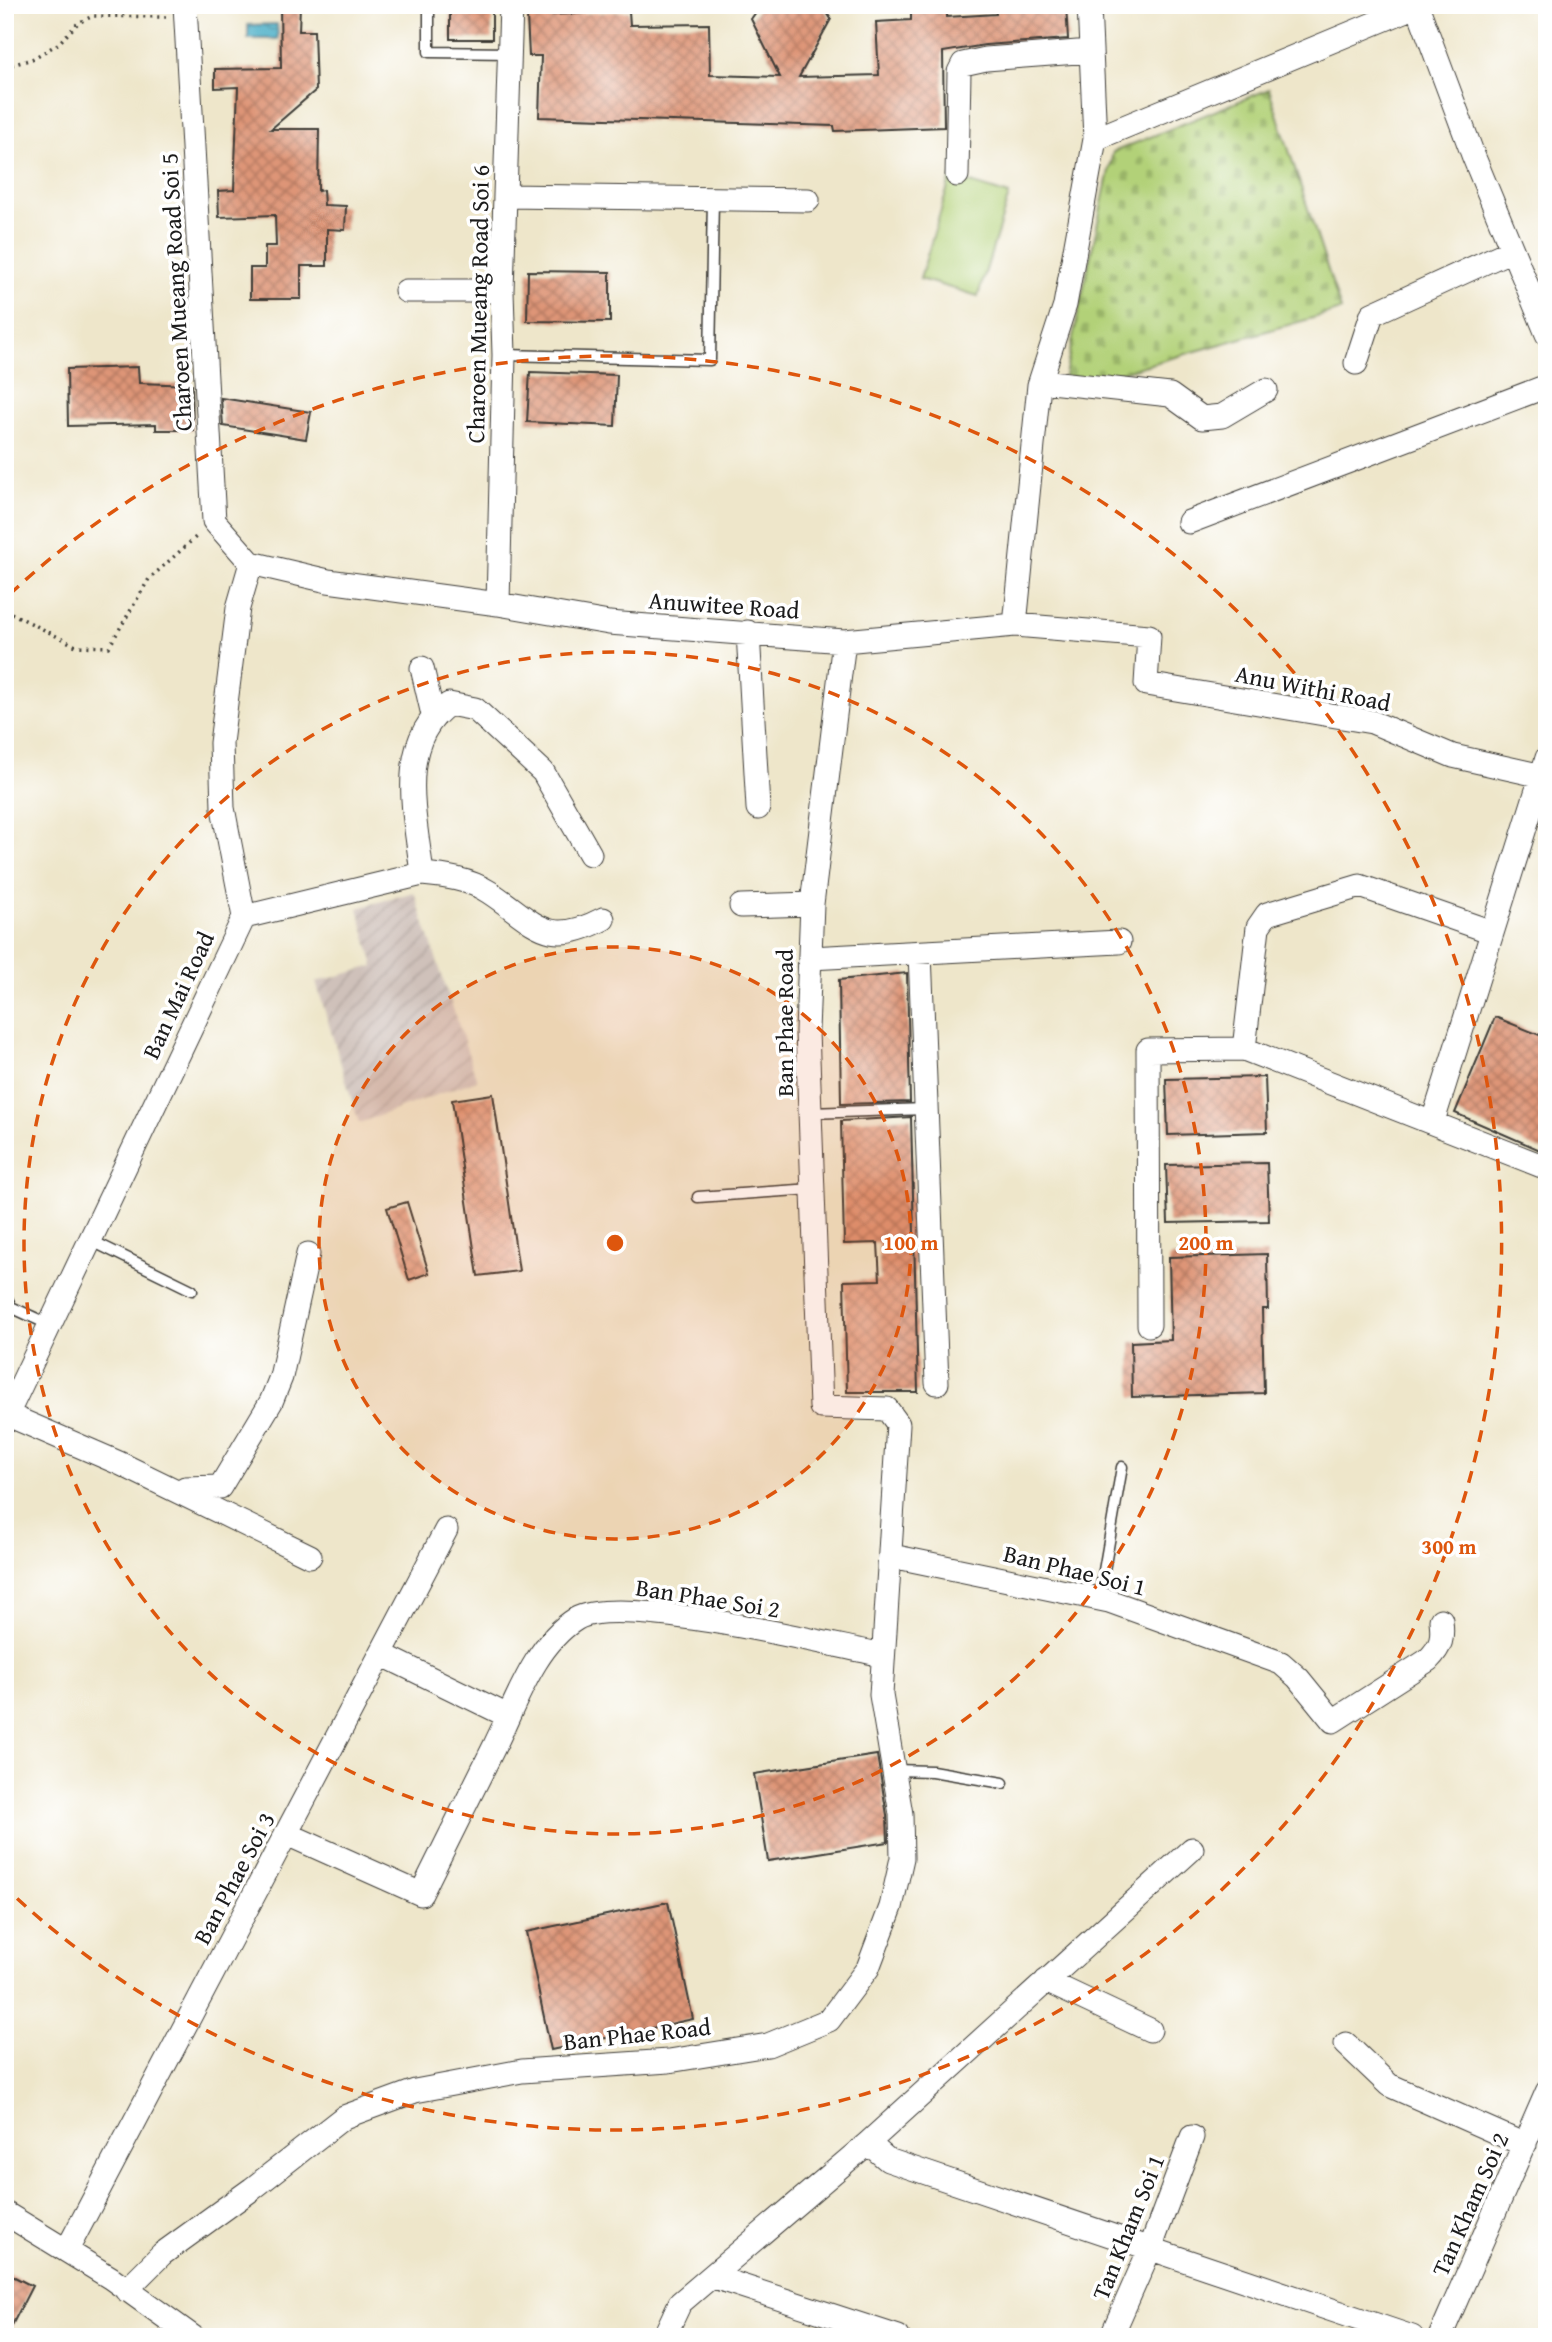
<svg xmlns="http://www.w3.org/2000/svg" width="1552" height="2342" font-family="'Gentium Book Plus',serif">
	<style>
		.industrial { fill: url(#industrial-furrows) }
		.cemetery { fill: url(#cemetery-stones); stroke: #67764a; stroke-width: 2 }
		.garden { fill: #b2d178; stroke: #67764a; stroke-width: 2 }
		.water { fill: url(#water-waves); stroke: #326471; stroke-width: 2 }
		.building { fill: url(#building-cross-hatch) }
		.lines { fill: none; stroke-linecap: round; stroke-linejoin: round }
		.lane-casing { stroke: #3c3a36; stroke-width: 13 }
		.street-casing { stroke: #3c3a36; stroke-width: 25 }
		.path { stroke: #3c3a36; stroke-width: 3.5; stroke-dasharray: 2 5; stroke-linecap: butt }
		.lane { stroke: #fff; stroke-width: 10 }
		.street { stroke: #fff; stroke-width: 23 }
		.ring { fill: none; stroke: #de560d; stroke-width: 3.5; stroke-dasharray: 12 9 }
		.labels { text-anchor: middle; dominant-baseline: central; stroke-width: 7; stroke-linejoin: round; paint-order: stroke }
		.street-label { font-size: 24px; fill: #1c1c1c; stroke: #fff }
		.centre { fill: #de560d; stroke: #fff; stroke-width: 3.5 }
		.ring-label { font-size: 21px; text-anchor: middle; font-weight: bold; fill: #de560d; stroke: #fff; stroke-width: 7; stroke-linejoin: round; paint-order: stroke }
	</style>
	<defs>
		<pattern id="industrial-furrows" width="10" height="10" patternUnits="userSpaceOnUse" patternTransform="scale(1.75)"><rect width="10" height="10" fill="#cfc1ba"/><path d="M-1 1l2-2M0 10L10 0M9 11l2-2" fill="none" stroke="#b1a59f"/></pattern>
		<pattern id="cemetery-stones" width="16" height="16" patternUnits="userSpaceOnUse" patternTransform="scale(1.75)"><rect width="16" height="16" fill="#b2d178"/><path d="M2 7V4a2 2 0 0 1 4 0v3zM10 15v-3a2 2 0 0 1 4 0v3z" fill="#98b367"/></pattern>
		<pattern id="water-waves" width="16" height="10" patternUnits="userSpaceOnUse" patternTransform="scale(1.75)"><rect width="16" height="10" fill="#47adc6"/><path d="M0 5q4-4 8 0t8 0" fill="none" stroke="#3a8ca0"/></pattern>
		<pattern id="building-cross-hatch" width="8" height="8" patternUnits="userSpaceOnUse" patternTransform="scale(1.75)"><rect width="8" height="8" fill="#de9577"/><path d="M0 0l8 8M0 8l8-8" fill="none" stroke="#b37961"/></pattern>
	</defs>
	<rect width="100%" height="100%" fill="#fff"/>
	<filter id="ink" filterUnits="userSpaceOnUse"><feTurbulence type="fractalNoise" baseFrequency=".0143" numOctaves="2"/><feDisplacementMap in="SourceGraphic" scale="14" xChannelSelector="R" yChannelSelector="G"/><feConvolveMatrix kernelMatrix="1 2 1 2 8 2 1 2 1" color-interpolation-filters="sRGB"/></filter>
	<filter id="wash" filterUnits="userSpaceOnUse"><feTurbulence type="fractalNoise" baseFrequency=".00686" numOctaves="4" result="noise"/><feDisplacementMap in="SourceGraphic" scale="28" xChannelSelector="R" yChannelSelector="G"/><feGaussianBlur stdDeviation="1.57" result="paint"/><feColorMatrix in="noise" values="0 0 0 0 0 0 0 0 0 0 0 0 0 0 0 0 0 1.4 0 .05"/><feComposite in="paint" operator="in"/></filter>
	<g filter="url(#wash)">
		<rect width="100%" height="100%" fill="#eee6ca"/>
		<path class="industrial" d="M414,892L477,1080L359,1123L316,982L374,966L358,908Z"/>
		<path class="cemetery" d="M1269,89L1341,310L1062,389L1113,152Z"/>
		<path class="garden" d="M951,177L1009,195L978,296L920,279Z"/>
		<path class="water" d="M277,24L278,39H248V25Z"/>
		<g id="blocks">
			<path class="building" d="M280,5H300L299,31H314L316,90L271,129H319L318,191L323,190L324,205L346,206L345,230L327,229V266H301V299H250V268H265V246H276L275,215L219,217L218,191L234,190L238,87L215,88V69L281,68Z
				M450,5H492V39H450Z
				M761,5H822L831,19L799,77L879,75L876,22L911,20V5H947V17L996,14L995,5H1066L1068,39L985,45L943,52L944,127L835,131L834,126L539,117L541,56H529L527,16L629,11L630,25L709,24L710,75L780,77L751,19Z
				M528,271L610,272V322L527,321Z
				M138,367L139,383L192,385L193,430H156V424L68,426L67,369Z
				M530,372L617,375L615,426L527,422Z
				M221,398L311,412L306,439L223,426Z
				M907,973L910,1102L841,1104L839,980Z
				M1495,1017L1547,1038V1153L1455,1113Z
				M1265,1077L1267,1132L1168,1135L1166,1079Z
				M493,1094L519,1271L478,1276L452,1100Z
				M911,1117L918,1392H847L844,1281L880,1280L878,1243L844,1244L841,1121Z
				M1267,1163L1269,1221L1168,1223L1166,1165Z
				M407,1202L429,1273L409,1280L387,1208Z
				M1267,1254L1268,1309H1262L1264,1393L1132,1397L1131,1342L1171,1340L1169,1257Z
				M877,1755L887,1815L888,1842L768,1861L754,1774Z
				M668,1902L693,2019L551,2050L526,1932Z
				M5,2272L32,2286L6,2337H5Z"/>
		</g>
	</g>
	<g filter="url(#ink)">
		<use href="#blocks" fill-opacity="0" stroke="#3c3a36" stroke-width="2"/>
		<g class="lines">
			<defs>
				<path id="lane" d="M429,5V52L511,53
					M511,9L553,5
					M504,355L710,360L713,199
					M810,1113L926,1109
					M698,1197L813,1189
					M90,1240L192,1290
					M5,1294L11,1307L50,1325
					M1099,1599L1122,1467
					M894,1770L932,1771L1003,1783"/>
				<path id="street" d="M185,5L214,521L251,563
					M1417,5L1473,155L1547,334
					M1095,139L1419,5
					M957,175L959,72L963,64L986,59L1091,51
					M506,196L808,200
					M406,291H502
					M1356,363L1372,314L1512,250
					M1041,381L1170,395L1202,418L1222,416L1266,390
					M1189,522L1547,386
					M251,563L328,581L498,604L609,623L844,641L1015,625L1149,636L1146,684L1372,722L1453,756L1547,777
					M498,604L504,355L502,291L511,5
					M1015,625L1039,385L1065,305L1095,139L1089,5
					M748,632L758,808
					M422,668L433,715
					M422,874C444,876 469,879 489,892C535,922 546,949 603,919
					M741,906L812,904
					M244,917L422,874C416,818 394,742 449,704L475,709L543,772L590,854
					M920,953L937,1383
					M810,958L1119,942
					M1244,1049L1547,1168
					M1433,1121L1547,758
					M1149,1325L1148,1050L1244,1049L1258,927L1267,914L1360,886L1492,932
					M8,1415L119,1463L310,1556
					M5,1419L244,917L223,808L221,743L238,608L251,563
					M180,1492L185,1488L220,1487L271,1402L281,1377L308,1254
					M892,1556L1109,1601L1281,1663L1298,1678L1333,1721L1428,1660C1442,1646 1443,1638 1441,1620
					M381,1654L508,1716
					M287,1834L421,1894C445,1845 470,1796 494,1747C515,1705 534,1645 576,1619C618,1593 826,1644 883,1655
					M1046,1981L1150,2030
					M1346,2044L1389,2085L1525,2145
					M868,2143L888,2160L1412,2337
					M5,2213L111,2278L193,2337
					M67,2250L446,1530
					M714,2277L898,2337
					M126,2290L162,2254L252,2189L344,2117L415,2091L522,2071L669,2061L768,2045L829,2020L868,1968L891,1907L902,1858L901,1814L881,1695L898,1424L887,1409L821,1407L807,1031L812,904L844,641
					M664,2337L680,2303L868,2143L1192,1849
					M1111,2337L1150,2249L1192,2137
					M1440,2337L1547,2092"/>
			</defs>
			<use href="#lane" class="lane-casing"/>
			<use href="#street" class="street-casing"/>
			<path class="path" d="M5,67L32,59L58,44L78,23L93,16L166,17
				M5,610L76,646L109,647L149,579L198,535"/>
			<use href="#lane" class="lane"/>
			<use href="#street" class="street"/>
		</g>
	</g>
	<circle cx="615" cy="1243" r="296" fill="#de560d" fill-opacity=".12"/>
	<g class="ring">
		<circle cx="615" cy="1243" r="296"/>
		<circle cx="615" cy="1243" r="591"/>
		<path d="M10 594A887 887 0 1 1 10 1892"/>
	</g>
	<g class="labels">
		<g class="street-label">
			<text transform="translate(176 292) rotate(-93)">Charoen Mueang Road Soi 5</text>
			<text transform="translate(478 304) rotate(-89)">Charoen Mueang Road Soi 6</text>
			<text transform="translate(724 605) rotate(4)">Anuwitee Road</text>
			<text transform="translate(1313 688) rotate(11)">Anu Withi Road</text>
			<text transform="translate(178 995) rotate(-65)">Ban Mai Road</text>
			<text transform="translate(784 1023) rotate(-90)">Ban Phae Road</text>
			<text transform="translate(1075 1570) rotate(14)">Ban Phae Soi 1</text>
			<text transform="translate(708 1598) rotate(9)">Ban Phae Soi 2</text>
			<text transform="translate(234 1878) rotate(-62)">Ban Phae Soi 3</text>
			<text transform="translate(637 2034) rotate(-6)">Ban Phae Road</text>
			<text transform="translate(1470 2204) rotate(-66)">Tan Kham Soi 2</text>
			<text transform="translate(1128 2227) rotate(-68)">Tan Kham Soi 1</text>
		</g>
	</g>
	<circle cx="615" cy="1243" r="10" class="centre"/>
	<g class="ring-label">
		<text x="911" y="1250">100 m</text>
		<text x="1206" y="1250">200 m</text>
		<text x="1449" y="1554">300 m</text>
	</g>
	<rect width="1552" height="2342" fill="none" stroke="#fff" stroke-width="28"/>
</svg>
